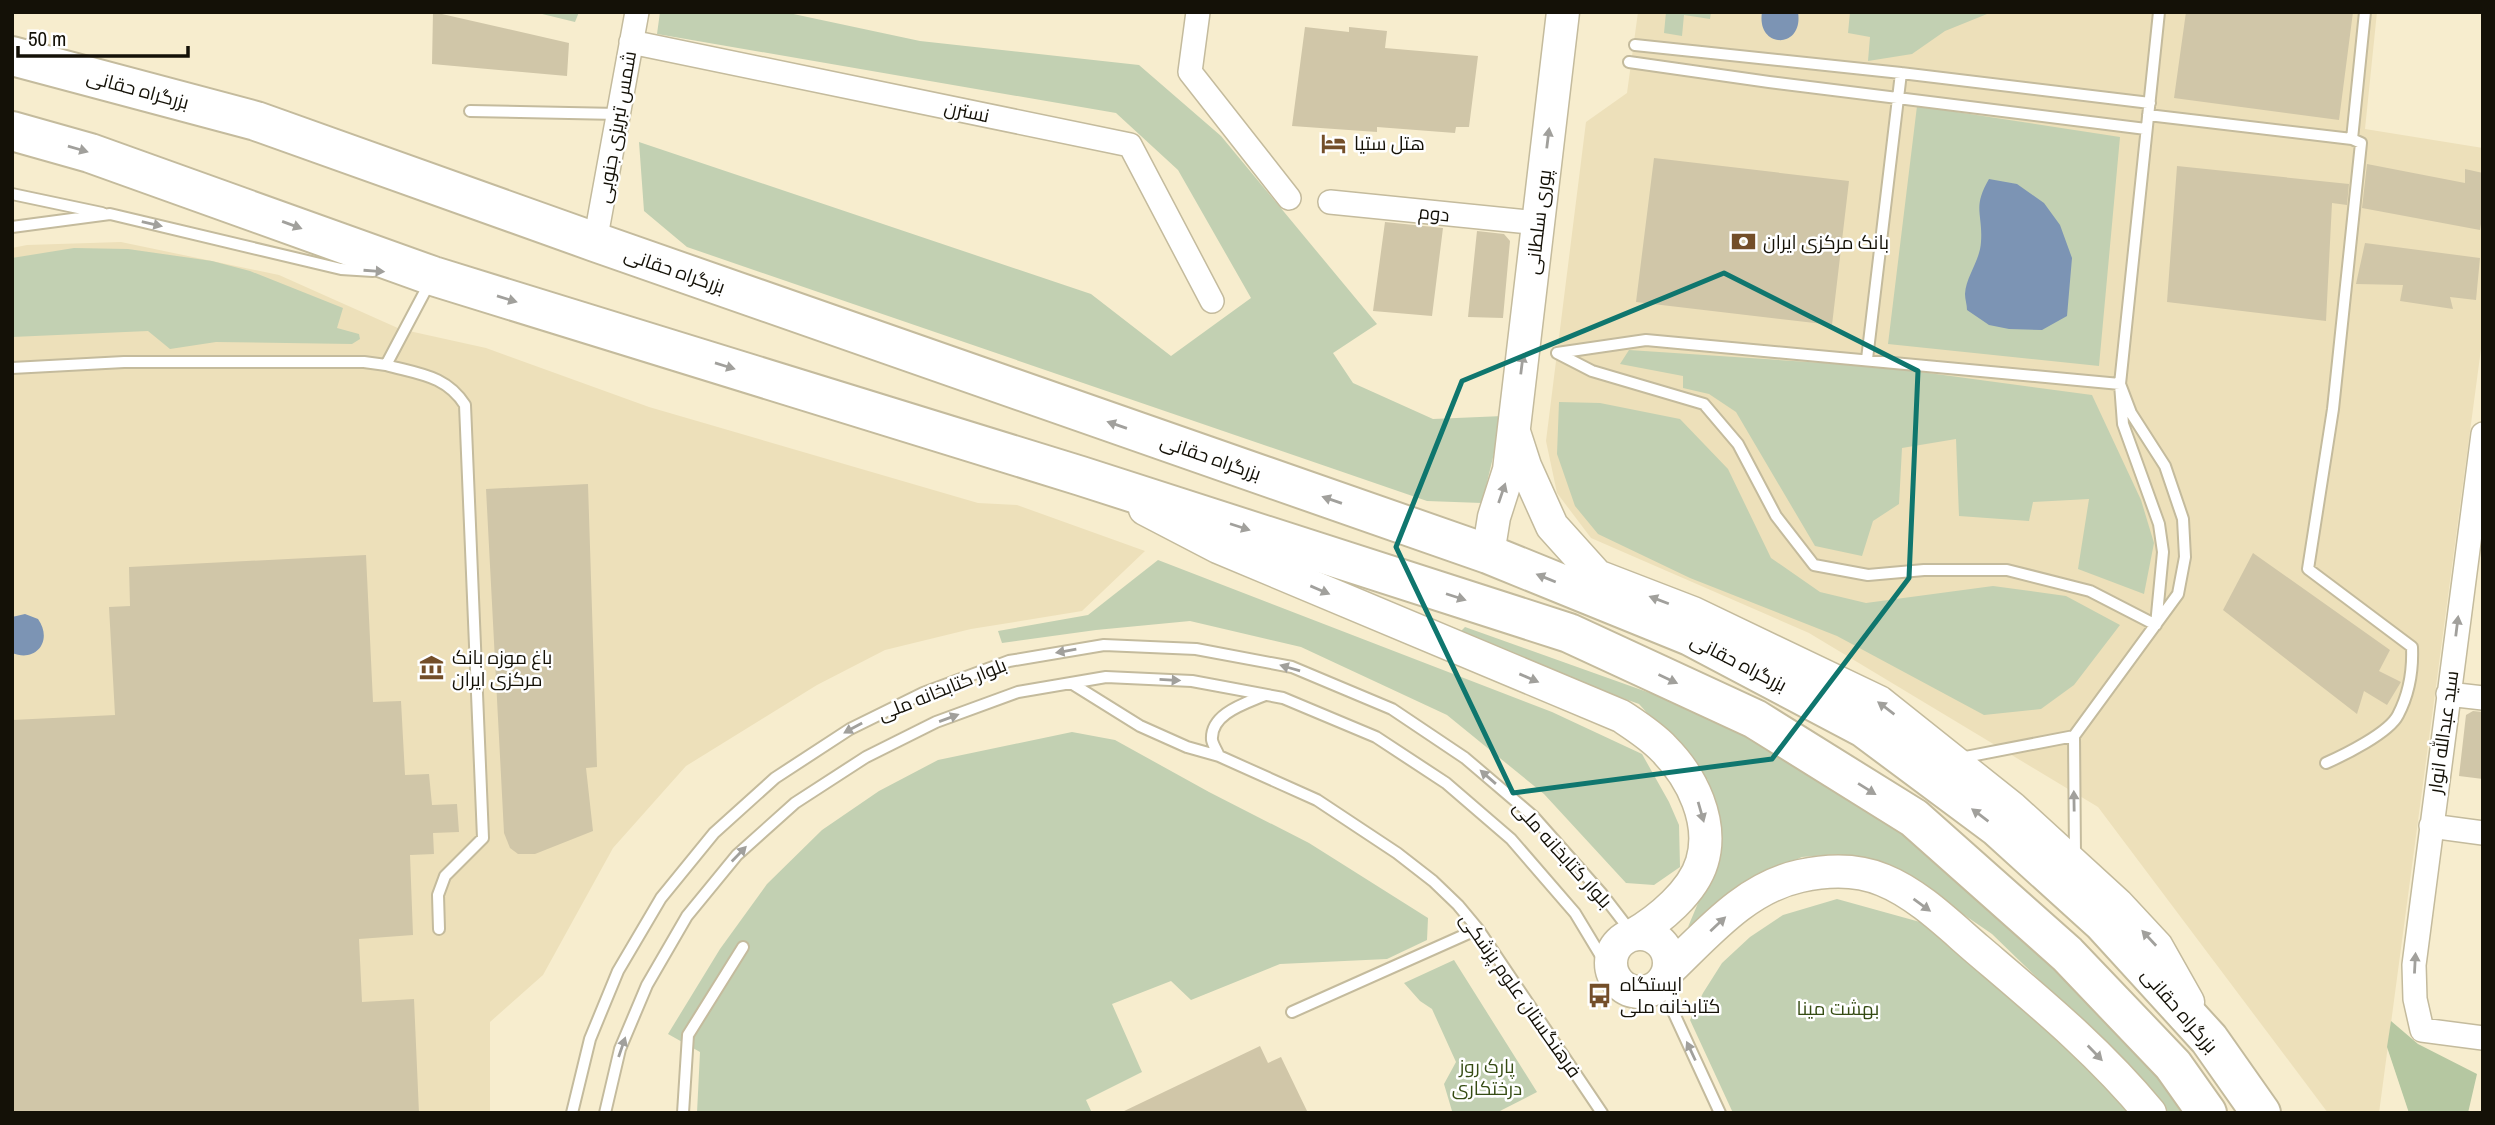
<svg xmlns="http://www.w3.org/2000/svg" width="2495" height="1125" font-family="'Archivo Narrow',Cairo,sans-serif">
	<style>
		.built { fill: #ede0ba }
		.green { fill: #c2d0b2 }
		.forest { fill: #b5c7a1 }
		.water { fill: #7c94b4 }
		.building { fill: #d0c6a8 }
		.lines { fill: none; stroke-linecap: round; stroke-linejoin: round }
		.lane-casing { stroke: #c4bb9d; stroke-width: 14 }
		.street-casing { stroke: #c4bb9d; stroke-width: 26 }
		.secondary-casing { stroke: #c4bb9d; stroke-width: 35 }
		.highway-casing { stroke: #c4bb9d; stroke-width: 42 }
		.lane { stroke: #fff; stroke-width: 10 }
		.street { stroke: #fff; stroke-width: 23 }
		.secondary { stroke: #fff; stroke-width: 32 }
		.highway { stroke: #fff; stroke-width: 38 }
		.oneway { fill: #a1a09c }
		.marked { fill: none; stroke: #0f766e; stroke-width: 5; stroke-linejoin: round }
		.labels { text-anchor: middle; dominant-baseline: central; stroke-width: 5; stroke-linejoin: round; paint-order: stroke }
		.street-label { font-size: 19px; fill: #141107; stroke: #fff }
		.poi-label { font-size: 19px; fill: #141107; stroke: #fff; text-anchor: start }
		.park-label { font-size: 19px; fill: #364c14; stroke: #fff }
	</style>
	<rect width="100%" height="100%" fill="#f7edce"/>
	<path class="built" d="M1638,12H2377L2365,129L2483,148V334L2379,1113H2328L2098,807L1809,633L1591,538L1557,493L1546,441L1586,122L1627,93Z
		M121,242L279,275L400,329L486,348L649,407L978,503L1017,505L1145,551L1082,611L971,629L885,650L817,685L686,766L613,848L543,975L490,1022V1113H12V248L27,245Z"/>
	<path class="green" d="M534,12H579L575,22Z
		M660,12H784L920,41L1139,65L1221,136L1377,324L1333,353L1353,383L1433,419L1503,416L1482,503L1427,501L687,247L644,211L639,142L1091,294L1171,356L1251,298L1178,170L1116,113L657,34Z
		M1666,12H1711L1710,19L1684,15L1682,36L1664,33Z
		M1850,12H1992L1945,31L1912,54L1868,61L1870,37L1848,33Z
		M1917,106L2120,137L2099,366L1888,344Z
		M74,248L128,249L212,261L250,271L343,308L337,328L359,334L360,339L352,344L216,342L170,349L148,331L12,337V258Z
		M1629,350L1884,367L2092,395L2141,500L2154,543L2144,594L2078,569L2089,499L2033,502L2029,521L1959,516L1956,439L1902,448L1899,504L1873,521L1862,556L1815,546L1736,412L1709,394L1683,388V376L1620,364Z
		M1559,402L1600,403L1680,419L1728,469L1771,558L1820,592L1866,603L1993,586L2066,596L2120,625L2074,685L2041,709L1984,715L1837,636L1690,578L1598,534L1575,506L1557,454Z
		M1158,560L1552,712L1642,754L1669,802L1679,825L1680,867L1654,885L1626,883L1544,794L1447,715L1301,647L1190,621L1096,630L1002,643L998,631L1088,615Z
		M1465,627L1692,708L1779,748L1938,858L2111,1014L2187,1113H2159L2096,1035L1992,934L1894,867L1838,854L1802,857L1745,883L1688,927L1719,853L1708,780L1639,704L1455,637Z
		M1072,732L1115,740L1209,792L1309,843L1428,918L1427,940L1387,959L1280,964L1191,1000L1171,981L1112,1004L1142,1072L1086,1100L1092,1113H697L700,1052L668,1034L720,949L767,884L822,830L879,791L938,760Z
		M1837,899L1920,922L2078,1049L2128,1113H1733L1690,1020L1703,993L1722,963L1750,937L1783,915Z
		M1454,960L1537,1092L1496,1113H1448L1452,1111L1444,1084L1456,1062L1432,1009L1420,1001L1404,983Z"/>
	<path class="forest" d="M2391,1021L2418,1044L2477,1074L2468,1113H2409L2387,1047Z"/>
	<path class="water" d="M1762,12H1798C1804,50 1756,49 1762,12Z
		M1989,179L2017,184L2044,203L2060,225L2072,258L2067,316L2042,330L2009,329L1989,325L1967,310C1967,305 1965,299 1965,294C1966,276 1980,261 1981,242C1983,213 1972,208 1989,179Z
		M25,614L38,619C53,640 37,663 12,653V617Z"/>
	<path class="building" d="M433,12L569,43L567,76L432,64Z
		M2186,12H2353L2339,120L2174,98Z
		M1305,27L1349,32V27L1387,31L1385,48L1478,56L1469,127H1456L1455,133L1377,127V132L1292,126Z
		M1654,158L1849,181L1832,325L1636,302Z
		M2367,164L2465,183V169L2483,173V212L2480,230L2362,208Z
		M2177,166L2349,184L2347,205L2332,203L2326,321L2167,302Z
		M1385,222L1443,228L1432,316L1373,311Z
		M1477,231L1504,234L1510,241L1503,318L1468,317Z
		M2365,243L2480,258L2476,300L2450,297L2453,309L2400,301L2403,285L2356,284Z
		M588,484L597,767L586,768L593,831L535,854H518L510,848L504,833L486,489Z
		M2253,553L2390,650L2379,671L2401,682L2387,705L2364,691L2357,714L2223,610Z
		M366,555L373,702L401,701L405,775L429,774L432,805L457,804L459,832L433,833L434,854L410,855L413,935L359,939L362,1002L414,999L419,1113H12V720L115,715L109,607L130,606L129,567Z
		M2473,711L2483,712V779L2459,776L2466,715Z
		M1260,1046L1268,1063L1281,1057L1308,1113H1120Z"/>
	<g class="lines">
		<defs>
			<path id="lane" d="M1635,45L1901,73L2150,103
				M1629,62L1769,82L2146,129
				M470,111L618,114
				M2148,115L2352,139L2361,143L2333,409L2308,569L2412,647C2413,671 2409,694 2398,715C2389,733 2344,755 2326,763
				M2352,139L2365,12
				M12,194L102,213
				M12,227L110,214L341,269L373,271
				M1646,340L2120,384L2123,424L2159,524L2163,552L2156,625L2090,591L2007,570H1924L1868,575L1814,565L1776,516L1738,444L1704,404L1592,371L1557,353Z
				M1867,359L1901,73
				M386,365C418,374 446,375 465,405L483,838L445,876L438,895L439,929
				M12,368L124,362H364L386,365L431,280
				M1071,683L1140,726L1187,747L1219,756L1317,800L1397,853L1433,881L1458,905L1478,929L1602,1113
				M1219,756C1217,751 1213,745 1212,740C1210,713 1247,703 1265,695
				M1960,758L2074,736
				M2075,856L2074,736L2178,594L2185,557L2183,519L2165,466L2131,413L2120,384L2159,12
				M1668,972L1671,1007L1720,1113
				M1292,1012L1478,929
				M572,1113L590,1039L618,971L661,898L714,833L775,778L850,729L923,693L1009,661L1104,645L1196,649L1292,667L1392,709L1465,758L1533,816L1602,894L1632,933
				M605,1113L620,1049L647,985L687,916L737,855L795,803L866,757L936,722L1018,692L1106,677L1192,681L1283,698L1376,737L1446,783L1511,839L1575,913L1616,981
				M683,1113L688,1035L743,947"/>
			<path id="street" d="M1198,12L1190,72L1289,198
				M631,42L1130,145L1212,301
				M1330,202L1538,223
				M595,242L637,12
				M2483,434L2414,965L2415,999L2422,1030L2483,1038
				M2448,694L2483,698
				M2431,826L2483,833"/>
			<path id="secondary" d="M1514,432L1525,466L1552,526L1597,576L1693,613L1879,702L2012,808L2117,904L2157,947L2188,1002
				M1145,509L1218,547L1621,716C1636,726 1652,736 1664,749C1692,777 1714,822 1702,862C1693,892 1659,920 1633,935
				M1488,554L1494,517L1509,470L1563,12
				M1611 963a29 29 0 1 1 58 0a29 29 0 1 1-58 0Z
				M1668,971C1707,934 1745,888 1800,876C1827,870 1857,869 1883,880C1918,894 1949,925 1977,949C2038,1001 2099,1051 2150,1113"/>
			<path id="highway" d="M12,56L256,121L595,242L1488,554L1690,636L1864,728L1997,827L2103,923L2209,1039L2261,1113
				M12,131L90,153L433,276L1081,476L1569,633L1755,719L1914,818L2067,954L2173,1065L2207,1113"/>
		</defs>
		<use href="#lane" class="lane-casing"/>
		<use href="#street" class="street-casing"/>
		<use href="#secondary" class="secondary-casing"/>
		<use href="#highway" class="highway-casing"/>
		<use href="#lane" class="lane"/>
		<use href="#street" class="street"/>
		<use href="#secondary" class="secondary"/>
		<use href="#highway" class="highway"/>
	</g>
	<defs><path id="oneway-solid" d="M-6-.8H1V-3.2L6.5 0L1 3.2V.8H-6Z" transform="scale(1.75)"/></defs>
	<g class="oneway">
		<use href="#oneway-solid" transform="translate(1548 138) rotate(-83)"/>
		<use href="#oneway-solid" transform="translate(78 149) rotate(16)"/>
		<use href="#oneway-solid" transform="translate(152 224) rotate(13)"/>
		<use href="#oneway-solid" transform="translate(292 225) rotate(20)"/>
		<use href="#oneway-solid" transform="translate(374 271) rotate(4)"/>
		<use href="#oneway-solid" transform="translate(507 299) rotate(17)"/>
		<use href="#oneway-solid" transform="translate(1522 364) rotate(-83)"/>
		<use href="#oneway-solid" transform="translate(725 366) rotate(17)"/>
		<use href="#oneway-solid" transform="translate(1117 425) rotate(-161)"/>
		<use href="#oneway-solid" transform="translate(1502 493) rotate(-71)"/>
		<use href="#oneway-solid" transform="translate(1332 500) rotate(-161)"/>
		<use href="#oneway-solid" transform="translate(1240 527) rotate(18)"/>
		<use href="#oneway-solid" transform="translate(1546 578) rotate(-158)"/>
		<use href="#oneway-solid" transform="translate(1320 590) rotate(23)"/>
		<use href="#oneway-solid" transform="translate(1456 597) rotate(18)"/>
		<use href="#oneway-solid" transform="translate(1659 600) rotate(-159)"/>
		<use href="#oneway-solid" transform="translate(2457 626) rotate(-83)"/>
		<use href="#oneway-solid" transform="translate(1066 651) rotate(170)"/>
		<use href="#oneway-solid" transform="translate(1290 668) rotate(-164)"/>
		<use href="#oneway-solid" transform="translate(1529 678) rotate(23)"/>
		<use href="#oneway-solid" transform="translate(1668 679) rotate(25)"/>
		<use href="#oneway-solid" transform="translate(1170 680) rotate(3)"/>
		<use href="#oneway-solid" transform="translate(1886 708) rotate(-143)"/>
		<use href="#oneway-solid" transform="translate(949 718) rotate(-20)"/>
		<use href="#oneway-solid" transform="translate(853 728) rotate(151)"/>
		<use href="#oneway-solid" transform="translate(1488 777) rotate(-139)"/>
		<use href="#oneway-solid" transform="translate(1867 789) rotate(32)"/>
		<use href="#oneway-solid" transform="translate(2074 801) rotate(-91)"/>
		<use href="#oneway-solid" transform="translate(1701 812) rotate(74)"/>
		<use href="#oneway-solid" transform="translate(1980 815) rotate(-143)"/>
		<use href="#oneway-solid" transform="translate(739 854) rotate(-46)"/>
		<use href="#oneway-solid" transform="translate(1922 905) rotate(36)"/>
		<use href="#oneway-solid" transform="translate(1718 924) rotate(-43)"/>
		<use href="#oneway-solid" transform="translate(2149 938) rotate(-133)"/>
		<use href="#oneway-solid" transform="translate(2415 963) rotate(-87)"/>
		<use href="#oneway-solid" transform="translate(622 1047) rotate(-71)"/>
		<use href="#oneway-solid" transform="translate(1691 1051) rotate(-115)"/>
		<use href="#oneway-solid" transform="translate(2095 1053) rotate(46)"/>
	</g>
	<path class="marked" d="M1724,273L1918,371L1909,578L1772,759L1513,793L1396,547L1462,381Z"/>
	<defs>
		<symbol id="hotel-bare" viewBox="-9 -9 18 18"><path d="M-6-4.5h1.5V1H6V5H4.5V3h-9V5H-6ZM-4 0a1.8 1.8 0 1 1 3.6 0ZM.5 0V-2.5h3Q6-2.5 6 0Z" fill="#734e29" stroke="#fff" stroke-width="2.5" paint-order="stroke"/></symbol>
		<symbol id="bank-bare" viewBox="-9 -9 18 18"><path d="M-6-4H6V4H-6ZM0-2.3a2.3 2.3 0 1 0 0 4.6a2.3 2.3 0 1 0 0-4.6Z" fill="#734e29" stroke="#fff" stroke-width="2.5" paint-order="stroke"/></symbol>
		<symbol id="museum-bare" viewBox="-9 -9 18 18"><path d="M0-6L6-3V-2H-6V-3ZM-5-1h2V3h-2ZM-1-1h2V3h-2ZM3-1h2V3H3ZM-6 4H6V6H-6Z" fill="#734e29" stroke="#fff" stroke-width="2.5" paint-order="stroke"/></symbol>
		<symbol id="bus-bare" viewBox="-9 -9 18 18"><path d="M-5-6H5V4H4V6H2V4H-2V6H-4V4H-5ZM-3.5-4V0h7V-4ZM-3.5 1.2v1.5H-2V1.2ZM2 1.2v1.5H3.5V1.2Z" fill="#734e29" stroke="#fff" stroke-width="2.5" paint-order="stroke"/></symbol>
	</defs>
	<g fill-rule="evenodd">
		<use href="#hotel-bare" x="1316" y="126" width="35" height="35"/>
		<use href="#bank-bare" x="1726" y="224" width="35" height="35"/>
		<use href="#museum-bare" x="414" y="650" width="35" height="35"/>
		<use href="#bus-bare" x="1582" y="978" width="35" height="35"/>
	</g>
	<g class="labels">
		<g class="street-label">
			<text transform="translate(138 89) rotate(15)">بزرگراه حقانی</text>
			<text transform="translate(967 111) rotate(12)">نسترن</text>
			<text transform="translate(616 127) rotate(-80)">شمس تبریزی جنوبی</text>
			<text transform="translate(1434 213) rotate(6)">دوم</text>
			<text transform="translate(1538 222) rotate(-83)">پوری سلطانی</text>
			<text transform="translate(675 270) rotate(19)">بزرگراه حقانی</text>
			<text transform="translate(1211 457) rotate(19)">بزرگراه حقانی</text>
			<text transform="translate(1739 662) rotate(27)">بزرگراه حقانی</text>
			<text transform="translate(942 689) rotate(-22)">بلوار کتابخانه ملی</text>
			<text transform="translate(2443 732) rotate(-82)">سید عبدالله انوار</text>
			<text transform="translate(1563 854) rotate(48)">بلوار کتابخانه ملی</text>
			<text transform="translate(1521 995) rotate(55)">فرهنگستان علوم پزشکی</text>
			<text transform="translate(2180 1010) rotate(49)">بزرگراه حقانی</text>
		</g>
		<g class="poi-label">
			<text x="1354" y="143">هتل ستیا</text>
			<text x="1763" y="242">بانک مرکزی ایران</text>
			<text x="452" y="657">باغ موزه بانک<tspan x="452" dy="22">مرکزی ایران</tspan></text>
			<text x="1620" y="984">ایستگاه<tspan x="1620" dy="22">کتابخانه ملی</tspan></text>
		</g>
		<g class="park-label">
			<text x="1838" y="1008">بهشت مينا</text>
			<text x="1487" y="1066">پارک روز<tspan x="1487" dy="22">درختکاری</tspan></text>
		</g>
	</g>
	<rect width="2495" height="1125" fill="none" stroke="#141107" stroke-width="28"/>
	<path d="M18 46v10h170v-10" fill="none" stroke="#141107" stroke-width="3.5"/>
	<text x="28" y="46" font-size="21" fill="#141107" stroke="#ffffff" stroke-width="5" paint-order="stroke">50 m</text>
</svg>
